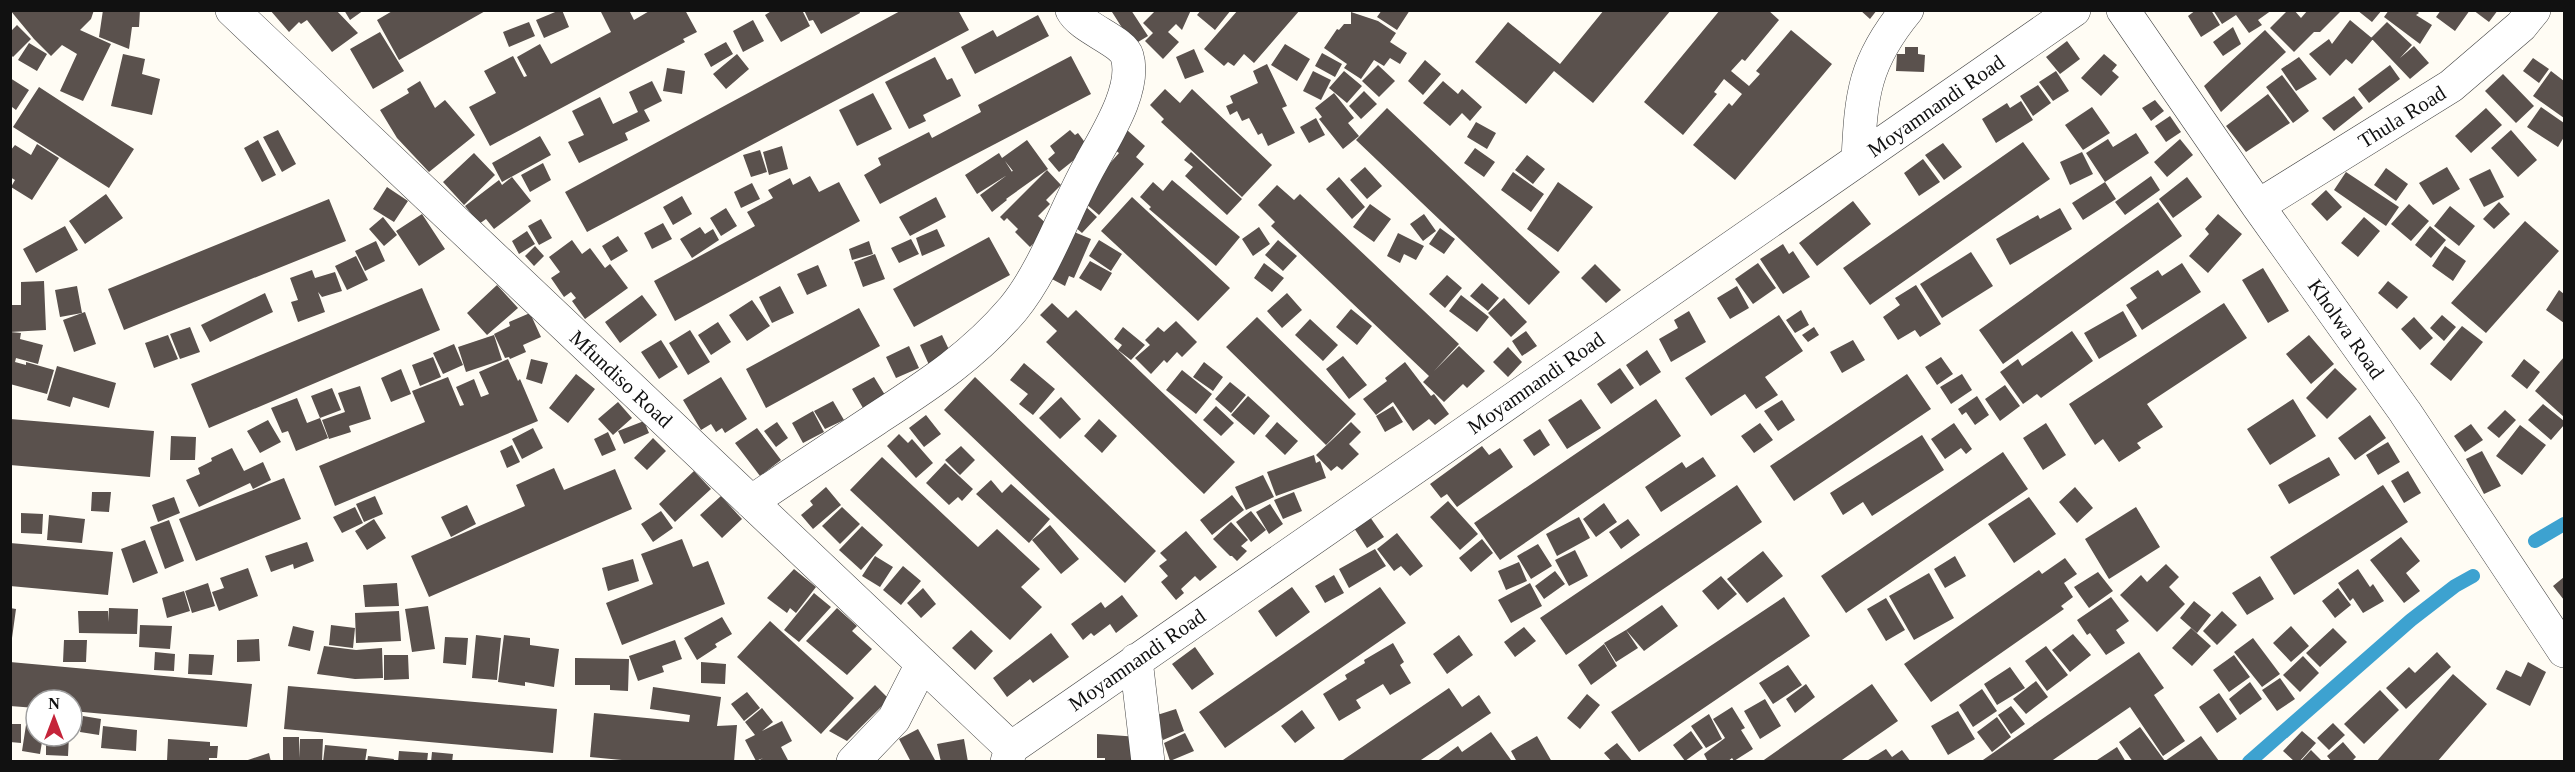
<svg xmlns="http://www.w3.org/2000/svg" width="2575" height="772" font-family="Georgia,serif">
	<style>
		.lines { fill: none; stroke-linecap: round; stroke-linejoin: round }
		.stream { stroke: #3da2d0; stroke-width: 14 }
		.building { fill: #5a514d }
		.minor-casing { stroke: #444; stroke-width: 34 }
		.minor { stroke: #fff; stroke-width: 33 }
		.labels { text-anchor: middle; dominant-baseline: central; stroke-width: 6; stroke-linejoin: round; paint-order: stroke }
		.street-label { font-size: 21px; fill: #111; stroke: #fff }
	</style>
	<rect width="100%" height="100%" fill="#fffcf4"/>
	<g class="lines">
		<path class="stream" d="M2535,541L2564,524
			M2249,762L2411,620L2455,586L2473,576"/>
	</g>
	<path class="building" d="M10,10H94L91,19L80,30L111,44L83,101L60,91L77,54L62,45L51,56L34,39Z
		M103,10H140L139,27H132L129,49L99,37Z
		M270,10H336L358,33L332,52L307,20L301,24L299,22L289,32Z
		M344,10H364L350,20Z
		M394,10H487L399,60L377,20Z
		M560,10H562L569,27L544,38L536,20Z
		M600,10H629L634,20L651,10H685L697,32L683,39L685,42L490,146L469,107L496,93L484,71L513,56L524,77L527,76L517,57L540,44L551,64L611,32Z
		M773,10H802L810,26L781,42L765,15Z
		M804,10H859L860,13L821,34L813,20L809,21Z
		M902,10H958L969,30L587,232L565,192Z
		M1115,10H1131L1148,36L1133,45L1112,12Z
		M1156,10H1191L1182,30L1176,24L1168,32L1179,42L1163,59L1145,41L1153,33L1143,23Z
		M1201,10H1231L1215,30L1197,15Z
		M1238,10H1300L1254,63L1244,54L1234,66L1228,62L1224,66L1204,49Z
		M1382,10H1410L1397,30L1377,17Z
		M1604,10H1671L1593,103L1554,71L1526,104L1475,62L1508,22L1560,64Z
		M1720,10H1768L1779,20L1745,61L1742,59L1731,71L1749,86L1760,74L1756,71L1791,30L1832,64L1735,180L1693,145L1729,103L1732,106L1742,94L1724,79L1714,92L1717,94L1683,135L1644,102Z
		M1860,10H1877L1870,19Z
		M2196,10H2211L2220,25L2201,37L2188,16Z
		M2213,10H2272L2258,20L2262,25L2249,33L2236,15L2222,24Z
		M2288,10H2294L2301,18L2308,10H2342L2320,32H2314L2294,52L2270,28Z
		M2357,10H2382L2372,22Z
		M2389,10H2416L2419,13L2416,15L2432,25L2420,44L2384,17Z
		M2441,10H2470L2455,31L2436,17Z
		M2473,10H2498L2489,22Z
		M1351,12L1378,21L1396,33L1390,42L1407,53L1400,64L1390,58L1384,66L1374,60L1361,79L1344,68L1347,64L1324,48L1337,29L1339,30L1344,24H1351Z
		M1038,15L1049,36L975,74L961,47L993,30L997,37Z
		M753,20L764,41L743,52L733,31Z
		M2350,20L2373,39L2352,64L2346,59L2330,76L2309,54L2329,39L2332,44Z
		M529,22L535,36L509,47L503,32Z
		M2387,22L2412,45L2400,58L2414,46L2429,63L2410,79L2371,38Z
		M17,25L31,39L13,57L10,54V32Z
		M2233,27L2241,44L2223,56L2213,42Z
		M2265,30L2286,52L2221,112L2204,86Z
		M380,32L404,71L373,89L350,49Z
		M2067,41L2080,59L2060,74L2046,57Z
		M726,42L733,54L711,67L704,54Z
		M29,43L47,54L37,71L18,60Z
		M1285,44L1310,59L1297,81L1271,65Z
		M1905,47H1918V54L1925,55L1924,72L1896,71L1897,54H1905Z
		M1194,49L1204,72L1185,79L1176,57Z
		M1322,53L1342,64L1335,77L1315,66Z
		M123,54L145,59L142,74L160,79L152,115L111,106Z
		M737,54L749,69L726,89L713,74Z
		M2104,54L2117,65L2112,71L2119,77L2101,96L2081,78Z
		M1071,56L1091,94L880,204L864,175L881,165L878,158L929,132L932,138L981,112L978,105Z
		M935,57L947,80L952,78L961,96L923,115L926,121L909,129L885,82Z
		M2299,57L2317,79L2296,91L2281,69Z
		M2533,58L2549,69L2539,83L2523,71Z
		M1425,60L1441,74L1423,95L1408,81Z
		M1267,64L1287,106L1282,108L1295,133L1268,146L1262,133L1258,135L1249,118L1242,121L1237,111L1230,115L1226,106L1233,103L1230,96L1258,83L1253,71Z
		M1378,65L1395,81L1379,97L1362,81Z
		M2390,65L2400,79L2369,103L2358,89Z
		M667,68L685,71L682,94L663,91Z
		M1313,71L1331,80L1321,100L1303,91Z
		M1344,71L1362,86L1347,103L1329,88Z
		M2056,71L2069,91L2053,101L2039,82Z
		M2551,71L2564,81V118L2533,96Z
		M2503,74L2534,106L2516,123L2485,91Z
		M2282,75L2309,111L2293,123L2266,87Z
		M10,78L29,90L16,110L12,107L10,109Z
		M420,81L435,108L445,100L475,135L429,172L397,138L380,110L409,93L407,89Z
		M652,81L662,101L644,110L650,121L625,133L628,140L579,163L568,142L584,135L572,111L600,97L613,124L638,112L629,92Z
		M1443,81L1458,94L1462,89L1482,107L1470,121L1462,113L1450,126L1423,103Z
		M2038,85L2051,103L2033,116L2020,96Z
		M39,87L134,149L109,188L13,127Z
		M1165,89L1180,103L1192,89L1272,165L1242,197L1161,122L1164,119L1150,105Z
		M1364,91L1377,104L1361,119L1349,106Z
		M873,93L892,129L857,146L839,110Z
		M1334,93L1354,118L1348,123L1359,136L1343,149L1319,119L1322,117L1315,108Z
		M2268,94L2290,123L2246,152L2226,126Z
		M2354,96L2363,108L2334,131L2322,118Z
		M2155,100L2164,111L2151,121L2142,108Z
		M2021,101L2033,120L1996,143L1982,119L2007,103L2010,108Z
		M2092,107L2110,133L2083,150L2065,125Z
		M2541,107L2564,123V137L2558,147L2527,127Z
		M1387,108L1560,272L1529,305L1356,140Z
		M2486,108L2502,125L2471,153L2455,136Z
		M2170,116L2181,132L2166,142L2155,126Z
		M1316,118L1325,135L1309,143L1300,127Z
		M1476,122L1496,133L1487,149L1467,137Z
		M278,130L296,164L282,172L263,137Z
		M1070,130L1075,135L1078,133L1089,148L1059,172L1048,159L1055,153L1050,146Z
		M1127,130L1145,146L1136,157L1144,164L1099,215L1079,198L1119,153L1112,148Z
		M2511,130L2537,160L2518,177L2491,148Z
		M2136,133L2149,153L2105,182L2086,153L2108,139L2113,147Z
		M540,136L551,155L502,182L492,163Z
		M2180,139L2193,155L2167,177L2154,162Z
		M258,140L276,175L262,182L244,148Z
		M1027,140L1048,169L1006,199L1007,200L992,212L980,195L1014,170L1013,171L1005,161L1012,172L977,194L965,175L999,153L1002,158Z
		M2023,142L2050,179L1870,305L1843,268Z
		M1943,143L1962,167L1944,180L1925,155Z
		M37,144L59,158L32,200L11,187L15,180L10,177V151L15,145L31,155Z
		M782,146L788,169L769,175L763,152Z
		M1475,148L1495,162L1484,177L1464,163Z
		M760,150L767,172L751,177L743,155Z
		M1191,152L1242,199L1227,215L1185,176L1193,167L1184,160Z
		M2082,152L2093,174L2070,185L2060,162Z
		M474,153L495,175L464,205L443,182Z
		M1527,155L1545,169L1533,184L1515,170Z
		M1923,159L1940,182L1919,196L1904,173Z
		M543,163L551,180L530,192L521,175Z
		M1365,167L1382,186L1367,199L1350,180Z
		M2447,167L2460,189L2433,205L2419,183Z
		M2386,168L2408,184L2396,201L2374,185Z
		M2490,169L2504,197L2484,207L2469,179Z
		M1047,170L1061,185L1046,200L1050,204L1038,216L1050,227L1030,247L1015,232L1018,229L1007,218L1004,221L1000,217Z
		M1513,172L1544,194L1531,212L1501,190Z
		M2346,172L2399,207L2386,226L2334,190Z
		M810,176L819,192L839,182L860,221L675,321L654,281L755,226L747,212L773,198L768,190L790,178L793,185Z
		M2151,176L2160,190L2125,215L2115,202Z
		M512,177L531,201L494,229L486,219L479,224L465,206L499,180L502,185Z
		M1339,177L1365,207L1352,219L1326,189Z
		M2187,177L2202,197L2173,218L2159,199Z
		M1172,180L1240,237L1216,266L1149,209L1151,207L1140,197L1153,182L1163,191Z
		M1558,182L1593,207L1558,252L1527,229Z
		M2105,182L2116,199L2083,220L2072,203Z
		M752,183L760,199L741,208L734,192Z
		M1277,185L1294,200L1300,194L1459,344L1434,371L1459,346L1485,371L1467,388L1463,384L1444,402L1423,382L1429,376L1271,226L1275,222L1258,205Z
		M387,187L408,201L394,222L373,209Z
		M2326,190L2342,207L2327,221L2311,204Z
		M106,194L123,218L85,244L69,221Z
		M682,196L692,214L673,225L663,207Z
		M936,197L946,217L910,236L899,217Z
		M1132,197L1230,288L1198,321L1101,231Z
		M329,199L346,241L124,330L108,289Z
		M1853,201L1871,224L1817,266L1799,243Z
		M2158,202L2182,236L2003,364L1979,330Z
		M2499,202L2510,214L2494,229L2483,219Z
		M1082,203L1097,217L1082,233L1067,220Z
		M1370,204L1391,219L1374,242L1353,227Z
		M2409,204L2429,221L2411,241L2391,224Z
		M2450,206L2475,226L2459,246L2434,226Z
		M726,208L737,226L721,236L710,218Z
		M2060,208L2072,229L2010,265L1996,239L2038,215L2040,219Z
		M422,214L445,249L419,266L396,231Z
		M1424,214L1436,231L1423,241L1410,224Z
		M2218,214L2242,234L2208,273L2189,256L2209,234L2205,229Z
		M383,217L397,235L384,246L369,229Z
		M2364,217L2380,231L2358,257L2341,243Z
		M541,219L552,238L539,245L528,226Z
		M2525,221L2559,251L2486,333L2451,303Z
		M663,223L672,239L652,249L644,233Z
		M65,226L78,250L36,273L23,249Z
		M2430,226L2446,240L2431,258L2415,245Z
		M700,227L705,234L713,229L719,240L692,258L680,239Z
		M1259,227L1270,244L1253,256L1242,239Z
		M1440,228L1455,239L1444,254L1429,244Z
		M937,229L945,246L922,256L916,238Z
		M1067,229L1091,239L1074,278L1069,276L1065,286L1050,278Z
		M527,231L535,244L519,254L512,241Z
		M1398,233L1424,246L1416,260L1404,254L1400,263L1387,256Z
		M618,236L628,251L611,261L602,246Z
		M989,237L1010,275L914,327L893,289Z
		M911,239L919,254L899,263L891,248Z
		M572,240L582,254L590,248L605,268L610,264L628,288L585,319L572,301L576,298L571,292L564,297L551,278L560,272L549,257Z
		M1099,240L1122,254L1111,271L1089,256Z
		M1278,240L1297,256L1283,271L1265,255Z
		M376,241L385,261L365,271L355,251Z
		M869,241L873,254L852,260L849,249Z
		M1783,244L1789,254L1793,251L1810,277L1783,294L1760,259Z
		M535,246L544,256L534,266L525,256Z
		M2445,246L2466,261L2453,281L2432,266Z
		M1971,252L1993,286L1942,318L1920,284Z
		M875,254L885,279L863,287L854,262Z
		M356,256L368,280L347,290L335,266Z
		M1090,261L1112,273L1101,291L1079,278Z
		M1264,263L1284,278L1272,292L1254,278Z
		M1758,263L1776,288L1753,304L1735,279Z
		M2182,263L2201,292L2142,330L2126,305L2137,298L2130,288L2158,270L2162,276Z
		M1595,264L1621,290L1606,303L1581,278Z
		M818,265L827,286L807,295L797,274Z
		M2263,268L2289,311L2268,323L2242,280Z
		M312,270L315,278L335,272L342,291L322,297L318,292L325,312L298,322L291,302L298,300L290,278Z
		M1447,275L1462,288L1445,308L1429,294Z
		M44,281L46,330L10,332V305H21V282Z
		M2388,281L2408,297L2397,309L2378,293Z
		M1482,283L1499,298L1488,311L1470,296Z
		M497,285L518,308L487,335L467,313Z
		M1916,285L1941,324L1920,337L1915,330L1898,340L1883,317L1900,305L1895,298Z
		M77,286L82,313L85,312L96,344L74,352L63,320L82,313L60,317L55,290Z
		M780,286L794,313L772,323L759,297Z
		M1737,286L1749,308L1730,319L1717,298Z
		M422,288L440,330L209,428L191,384Z
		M2559,290L2564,294V323L2546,310Z
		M265,293L273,312L210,342L201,325Z
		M1287,293L1302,310L1282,328L1267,311Z
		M642,295L657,315L620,343L605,322Z
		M1461,295L1489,317L1477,332L1449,311Z
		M1504,298L1527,322L1511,337L1488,313Z
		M752,300L770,326L747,341L729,315Z
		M1052,303L1068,318L1076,310L1235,462L1204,494L1046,342L1057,331L1040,315Z
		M2224,303L2247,338L2147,404L2163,427L2137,443L2141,448L2119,462L2103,439L2095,445L2069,404Z
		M859,308L880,346L766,408L746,369Z
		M1351,309L1372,326L1357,345L1336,327Z
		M1801,310L1809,325L1795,333L1786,320Z
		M1689,311L1706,342L1671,362L1659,339L1678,328L1674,320Z
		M2123,311L2137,336L2099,359L2084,333Z
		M530,313L541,337L523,345L526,352L510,359L509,357L505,358L494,334L510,326L509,322Z
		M1779,315L1803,351L1765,377L1778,395L1756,409L1745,394L1711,416L1685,378Z
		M2442,315L2456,327L2444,341L2430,328Z
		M1257,317L1356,414L1326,445L1226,347Z
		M2414,317L2433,338L2420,350L2401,329Z
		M1310,319L1338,345L1323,361L1295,335Z
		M1176,321L1197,342L1182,357L1177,352L1167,363L1164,360L1151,374L1135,358L1150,345L1145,340L1158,327L1164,332Z
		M718,322L731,342L711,355L698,335Z
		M2462,326L2483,342L2451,381L2430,364Z
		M190,327L200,352L180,359L170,334Z
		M1123,327L1145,345L1131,360L1118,350L1122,345L1114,339Z
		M1814,327L1819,335L1808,342L1802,335Z
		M690,330L710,362L688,375L669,343Z
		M1526,331L1537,346L1522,356L1512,341Z
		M2072,331L2093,361L2041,398L2037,394L2023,404L2000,372L2018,359L2022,366Z
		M10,332L21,333L20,339L43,345L38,364L16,358L15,362L26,365V362L54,370L47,394L10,384Z
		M168,335L178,359L154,368L145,343Z
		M494,335L502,360L466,372L458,347Z
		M942,335L952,356L930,367L920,345Z
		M2309,335L2334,364L2311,384L2286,354Z
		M661,340L678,367L659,379L641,352Z
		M1853,340L1865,360L1842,373L1830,352Z
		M454,344L463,365L443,374L433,353Z
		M909,346L919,368L896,378L886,357Z
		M1508,347L1522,362L1508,377L1493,362Z
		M1647,350L1661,372L1640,386L1626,365Z
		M1343,356L1367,385L1349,399L1326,369Z
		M433,357L441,377L420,386L412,365Z
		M1941,357L1953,374L1937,385L1925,367Z
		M2564,357V417L2535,391Z
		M508,359L518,381L520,379L538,421L335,506L319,466L425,422L412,391L448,377L460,406L464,405L456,387L474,379L481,397L489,394L479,372Z
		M531,359L548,363L542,384L526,379Z
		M2524,359L2540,372L2527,389L2511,376Z
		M1204,362L1223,377L1213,391L1193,377Z
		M1405,362L1431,396L1434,394L1449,414L1435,425L1429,419L1413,431L1393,402L1376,415L1363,399L1387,381L1385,378Z
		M1024,363L1055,389L1033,415L1019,404L1028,394L1010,380Z
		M57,366L116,383L109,408L73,397L70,407L47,400Z
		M1620,368L1634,388L1611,404L1597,384Z
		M2335,368L2357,389L2327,419L2306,398Z
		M401,369L411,394L391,402L381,378Z
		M1182,370L1212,394L1196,414L1166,390Z
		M576,374L595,389L568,423L549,408Z
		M1907,374L1931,409L1794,501L1770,466Z
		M1962,374L1972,390L1951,404L1940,387Z
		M721,377L747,419L725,433L722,428L716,432L711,424L701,430L683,400Z
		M874,377L885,395L863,408L852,389Z
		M975,377L1156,551L1125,583L944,410Z
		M1230,382L1246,395L1231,413L1215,399Z
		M2005,385L2020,406L2000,421L1985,399Z
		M360,386L371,419L349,426L351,432L329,439L322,420L345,412L338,393Z
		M332,388L341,410L320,418L311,396Z
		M1248,396L1270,416L1254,435L1231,415Z
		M1977,396L1989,415L1975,425L1966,412L1962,415L1958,409Z
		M1061,397L1081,419L1060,439L1039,418Z
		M297,398L307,423L320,418L328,438L296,451L288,431L282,433L271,408Z
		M1581,399L1601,428L1567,449L1548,420Z
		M1656,399L1681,436L1500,560L1474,523Z
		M2293,399L2316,436L2270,465L2247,429Z
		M1782,400L1795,420L1778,431L1764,411Z
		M833,401L844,420L825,429L814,411Z
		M618,402L632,418L613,435L598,419Z
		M2543,404L2564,421V425L2551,440L2528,420Z
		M1216,406L1234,423L1221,436L1203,420Z
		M1393,406L1403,422L1385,432L1376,416Z
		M2505,410L2516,420L2499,438L2487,428Z
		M813,411L824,432L803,443L792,423Z
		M926,415L941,434L924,447L909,428Z
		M2370,415L2386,438L2355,460L2338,438Z
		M10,419L154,431L150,477L10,465Z
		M1099,419L1117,436L1102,453L1084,436Z
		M268,420L281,442L260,453L247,431Z
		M644,421L649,433L624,444L618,431Z
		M777,422L788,438L776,447L764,431Z
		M1277,422L1298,441L1285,455L1265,436Z
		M1351,422L1361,432L1349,444L1359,454L1342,470L1337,466L1331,471L1316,455Z
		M1760,423L1773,440L1754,453L1741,436Z
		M1954,423L1972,449L1966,454L1961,448L1945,459L1931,439Z
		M2046,423L2066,455L2043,470L2023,438Z
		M2471,424L2483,440L2465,452L2454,436Z
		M2520,425L2546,445L2522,475L2496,456Z
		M533,428L543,448L522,459L512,439Z
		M757,428L781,460L760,476L735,443Z
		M1540,429L1550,445L1534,456L1523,440Z
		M608,432L616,450L602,456L594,439Z
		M899,434L908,443L912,439L933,463L916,478L887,446Z
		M1922,435L1944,470L1872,516L1863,502L1843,515L1830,493Z
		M171,436L196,437L195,460H170Z
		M653,438L666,451L647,470L634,458Z
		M2388,442L2400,462L2378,475L2366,455Z
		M512,445L520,462L507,468L500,451Z
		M961,446L975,460L960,475L945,460Z
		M1482,446L1489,455L1500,448L1513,467L1457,507L1447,494L1441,498L1430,484Z
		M232,448L244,471L263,462L271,480L253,489L250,483L199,507L186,480L200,474L198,468L212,461L211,458Z
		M2482,451L2501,486L2484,494L2466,459Z
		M2003,452L2028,489L1846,613L1821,576Z
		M1314,455L1316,463L1320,461L1326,478L1276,496L1267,472Z
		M882,457L978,547L997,529L1040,569L1021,587L1042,607L1010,640L850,490Z
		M1703,457L1716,476L1661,512L1645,487L1682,462L1686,468Z
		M2329,457L2340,475L2289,504L2278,485Z
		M945,463L973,489L962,501L958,497L949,505L926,483Z
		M554,468L564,490L615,469L632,509L429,597L411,556L525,506L516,485Z
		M694,471L711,489L675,522L659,504Z
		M2408,471L2421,493L2404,503L2391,481Z
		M1263,475L1274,497L1246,510L1235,487Z
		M284,478L301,519L196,561L179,519Z
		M991,480L1002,493L1011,484L1050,519L1029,543L976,494Z
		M1737,485L1762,522L1566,655L1540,618Z
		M2383,485L2408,522L2294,595L2270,557Z
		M826,487L841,505L813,529L801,515L813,505L810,501Z
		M2075,487L2093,508L2077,523L2059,502Z
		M92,492H111L109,512L91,511Z
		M1294,492L1302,511L1283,519L1274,500Z
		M1232,495L1244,510L1212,535L1200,520Z
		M375,496L383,514L364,522L356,504Z
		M721,496L742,519L722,538L700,515Z
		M174,497L180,513L158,522L152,505Z
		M2029,497L2056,534L2014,563L1988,524Z
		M1448,501L1478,534L1460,550L1430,517Z
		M1604,503L1617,522L1596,537L1583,519Z
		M1270,504L1283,524L1269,534L1256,512Z
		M467,505L476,524L451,537L441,517Z
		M355,507L363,523L342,533L333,517Z
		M842,507L860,524L840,544L822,526Z
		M2136,507L2160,547L2109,579L2085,539Z
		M661,511L673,528L653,542L641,524Z
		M1251,511L1266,530L1251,542L1236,522Z
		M21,513L43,514L42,534L21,533Z
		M49,515L85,519L82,543L47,540Z
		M1370,517L1384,537L1367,548L1354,528Z
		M1579,517L1590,538L1557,556L1546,534Z
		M374,519L386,538L367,550L355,531Z
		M1628,519L1640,535L1621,549L1609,532Z
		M169,520L184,561L165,569L150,527Z
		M1231,522L1248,540L1241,546L1247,551L1237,561L1232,556H1230L1213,539Z
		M1050,525L1079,559L1061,574L1032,540Z
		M862,526L883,545L861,570L839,550Z
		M1186,531L1217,567L1200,581L1195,576L1181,589L1184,593L1176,600L1161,582L1168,576L1159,566L1167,560L1160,553Z
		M1397,533L1423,566L1410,576L1401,566L1394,571L1377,549Z
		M2401,537L2420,561L2406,573L2420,591L2404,603L2370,560Z
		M682,539L693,567L708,561L725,604L622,645L606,603L653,584L641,554Z
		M1482,539L1493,553L1471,572L1459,558Z
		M145,540L158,573L133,583L121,549Z
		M307,542L314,561L294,569L293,564L271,572L265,556Z
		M10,543L113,552L108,595L10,586Z
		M1538,544L1552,566L1531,579L1517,556Z
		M1375,549L1386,566L1349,588L1339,569Z
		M1575,550L1588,576L1569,586L1555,560Z
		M1763,551L1783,576L1747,603L1727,579Z
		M875,556L893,567L880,587L862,576Z
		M1955,556L1966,576L1945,588L1934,569Z
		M2065,558L2077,574L2064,583L2073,597L2061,606L2064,609L1931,702L1904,664L2039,570L2042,574Z
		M633,559L639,581L608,591L602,568Z
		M1519,562L1527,581L1506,590L1498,571Z
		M2166,564L2179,577L2169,587L2185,604L2157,632L2120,595L2141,575L2147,582Z
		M903,566L921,581L901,605L883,590Z
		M248,568L258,596L219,611L212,592L224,588L220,578Z
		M794,569L816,587L796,613L790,608L787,613L767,598Z
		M2358,569L2370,587L2373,584L2384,601L2363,613L2353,598L2350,601L2338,583Z
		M1555,571L1565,584L1544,599L1535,586Z
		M2098,572L2113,591L2089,608L2074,587Z
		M1929,573L1954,618L1914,640L1889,596Z
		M1334,575L1344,593L1325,603L1315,586Z
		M1721,576L1737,594L1718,610L1702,591Z
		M2260,576L2274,599L2247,615L2232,593Z
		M2564,577V600L2553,586Z
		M208,583L215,606L192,613L185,591Z
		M397,583L399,606L365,607L363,585Z
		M1530,583L1542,606L1511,623L1498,600Z
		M1292,587L1310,612L1276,637L1258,611Z
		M1380,587L1406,623L1225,748L1199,712Z
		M923,588L936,604L921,618L907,603Z
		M2338,588L2351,605L2335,618L2322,601Z
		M184,591L190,611L167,618L162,598Z
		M814,593L831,607L799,642L784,630Z
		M1122,595L1138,616L1116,633L1110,624L1094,636L1091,633L1083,640L1071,624L1101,602L1105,608Z
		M1784,597L1810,636L1639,752L1611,712Z
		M2111,597L2129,621L2116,630L2125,643L2106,655L2090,633L2087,635L2077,620Z
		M1886,598L1905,630L1886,641L1867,609Z
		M2194,601L2211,615L2197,633L2180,618Z
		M1662,605L1678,626L1644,651L1626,630Z
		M428,606L435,649L412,652L405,609Z
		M10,608L16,609L12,638H10Z
		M109,608L138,609L137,634L79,633L78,611H108V622Z
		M837,608L857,626L852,631L872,649L847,675L806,641Z
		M399,611L401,641L356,643L355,613Z
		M2222,611L2237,625L2217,645L2203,631Z
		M722,617L732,634L715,644L717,647L697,660L684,638Z
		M770,621L854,698L821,734L737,657Z
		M140,625L172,626L170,649L139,647Z
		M331,625L355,628L353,648L329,645Z
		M293,626L314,631L310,651L288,646Z
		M2291,626L2309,646L2291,662L2273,643Z
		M1524,627L1536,641L1515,657L1504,642Z
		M2191,628L2211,646L2192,666L2172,648Z
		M2333,628L2347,642L2320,667L2306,653Z
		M971,630L993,651L975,670L952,648Z
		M1626,630L1638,648L1616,662L1604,643Z
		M1051,633L1069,657L1033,683L1030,679L1007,697L993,678Z
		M2073,634L2091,655L2070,672L2052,650Z
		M476,635L501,638L497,680L472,678Z
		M504,635L530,638V645L559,649L554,687L525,682V686L498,682Z
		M1459,635L1473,655L1447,674L1433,654Z
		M445,637L468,638L466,665L443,663Z
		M2253,638L2280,674L2262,687L2234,652Z
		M259,639L260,661L237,662V640Z
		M64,640H87L86,662H63Z
		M675,640L682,659L662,666L664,672L638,681L629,656Z
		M1393,643L1404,662L1400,665L1411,683L1390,695L1383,684L1356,700L1361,708L1339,721L1323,694L1347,679L1345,675L1365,663L1364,660Z
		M1604,644L1617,666L1591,685L1578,665Z
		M324,646L356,650L382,648L383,678L355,679L317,674Z
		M2046,646L2068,675L2047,691L2025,661Z
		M1195,647L1214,674L1192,690L1172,664Z
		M155,652L175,654L174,671L154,670Z
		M2139,652L2164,688L2154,695L2185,741L2163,756L2130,707L2050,762H1980Z
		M2437,652L2451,667L2406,709L2386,688L2409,667L2415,673Z
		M189,654L214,655L212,675L188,674Z
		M384,655H408L409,679L384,680Z
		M2234,655L2250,677L2229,692L2213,670Z
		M2303,656L2319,673L2300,692L2283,675Z
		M575,658L629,659L628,691L610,690V685H575Z
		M10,662L252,684L247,727L72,711V700H36V708L10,706Z
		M701,662L726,664L725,684L701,683Z
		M2528,662L2546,672L2530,706L2496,689L2506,670L2521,677Z
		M1788,665L1802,685L1773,704L1759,683Z
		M2010,667L2025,688L1997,705L1984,684Z
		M2453,674L2487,704L2437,762H2376Z
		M2280,678L2295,699L2277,711L2262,690Z
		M2036,681L2048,697L2026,714L2013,699Z
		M2250,682L2262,699L2240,715L2229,699Z
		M1806,684L1815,697L1795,713L1786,699Z
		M1872,684L1898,721L1839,762H1761Z
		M875,685L889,699L847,741L829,731Z
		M288,686L557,709L553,753L284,729Z
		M653,687L721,697L717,726L737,725L734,762H643L590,757L594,713L689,722L690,715L650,709Z
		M1449,688L1462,707L1479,695L1491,713L1418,762H1340Z
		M1982,689L1997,711L1973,727L1959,705Z
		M2380,690L2399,710L2364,744L2344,724Z
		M747,692L760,708L744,721L731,704Z
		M2219,693L2237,719L2217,733L2199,707Z
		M1587,694L1600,705L1580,729L1567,718Z
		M1765,699L1781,726L1760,739L1744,711Z
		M2011,706L2025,724L2011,734L1998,715Z
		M1732,707L1745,728L1741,730L1753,749L1734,761L1732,758L1727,762H1708L1704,754L1725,738L1713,719Z
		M762,708L773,722L762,731L782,721L792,741L781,747L789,762H756L763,758L756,761L745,740L755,735L745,722Z
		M1176,709L1184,731L1163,740L1154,716Z
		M1302,710L1315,728L1295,743L1281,726Z
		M1958,711L1975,739L1948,755L1931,726Z
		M1709,714L1722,739L1706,748L1691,726Z
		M83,716L101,719L99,735L80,732Z
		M1997,717L2011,737L1992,752L1977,732Z
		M2333,723L2345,735L2329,750L2317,738Z
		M10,724H21V743L10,742Z
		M26,725L36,727V736H43L40,754L22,751Z
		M103,726L137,730L136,751L101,748Z
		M2140,727L2165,761L2201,736L2219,761L2217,762H2133L2119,742Z
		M918,729L935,760L932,762H911L899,739Z
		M1691,731L1703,748L1685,761L1673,745Z
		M2302,731L2316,743L2299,762H2295L2283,751Z
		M1491,732L1511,760L1508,762H1436L1458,746L1462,752Z
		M1185,733L1194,751L1170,761L1164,743Z
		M1097,734L1139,737L1132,762H1105V758H1097Z
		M46,736H69L68,756L46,755Z
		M1537,736L1552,762H1517L1511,751Z
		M283,737H299V758L300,739H323L322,762H283Z
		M168,739L210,742V746H218L217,758H209V762L167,761Z
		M964,739L968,762H941L937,744Z
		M2343,742L2356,757L2351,762H2332L2327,756Z
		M1617,743L1633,762H1612L1604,753Z
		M325,745L367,749L365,762H323Z
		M2117,747L2126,762H2094Z
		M1886,749L1892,757L1902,750L1911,762H1865Z
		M2311,750L2323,762H2300Z
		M399,751L428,753L427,762H398Z
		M432,752L453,754L452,762H431Z
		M269,753L271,762H246L245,761Z
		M368,756L394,759L393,762H367Z"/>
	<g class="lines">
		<defs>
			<path id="minor" d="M232,10L1011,748
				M2123,10L2258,206L2405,412L2564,651
				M1858,160C1861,95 1864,62 1907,10
				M2258,206L2451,86L2521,26L2534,10
				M751,502C792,474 834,447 876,419C928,385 972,357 1013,309C1046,269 1064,211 1090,165C1105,137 1137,89 1127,56C1123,41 1081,28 1072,10
				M1136,660L1148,762
				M853,762L894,719L922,664
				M1007,762L1011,748L2074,10"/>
		</defs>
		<use href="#minor" class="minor-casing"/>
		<use href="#minor" class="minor"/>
	</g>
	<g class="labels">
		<g class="street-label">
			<text transform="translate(1936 106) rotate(-35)">Moyamnandi Road</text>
			<text transform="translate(2402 117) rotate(-32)">Thula Road</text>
			<text transform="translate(2346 329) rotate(55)">Kholwa Road</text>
			<text transform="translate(621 379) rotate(43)">Mfundiso Road</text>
			<text transform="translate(1536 383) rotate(-35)">Moyamnandi Road</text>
			<text transform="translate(1137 660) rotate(-35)">Moyamnandi Road</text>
		</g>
	</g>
	<rect width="2575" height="772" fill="none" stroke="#111111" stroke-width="24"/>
	<g transform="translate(54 718)"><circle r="28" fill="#ffffff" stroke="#a0a0a0" stroke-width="1.5"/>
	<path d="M0-4.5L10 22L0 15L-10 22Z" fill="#c5243a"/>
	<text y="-9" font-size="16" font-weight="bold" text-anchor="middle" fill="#111111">N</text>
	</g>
</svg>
